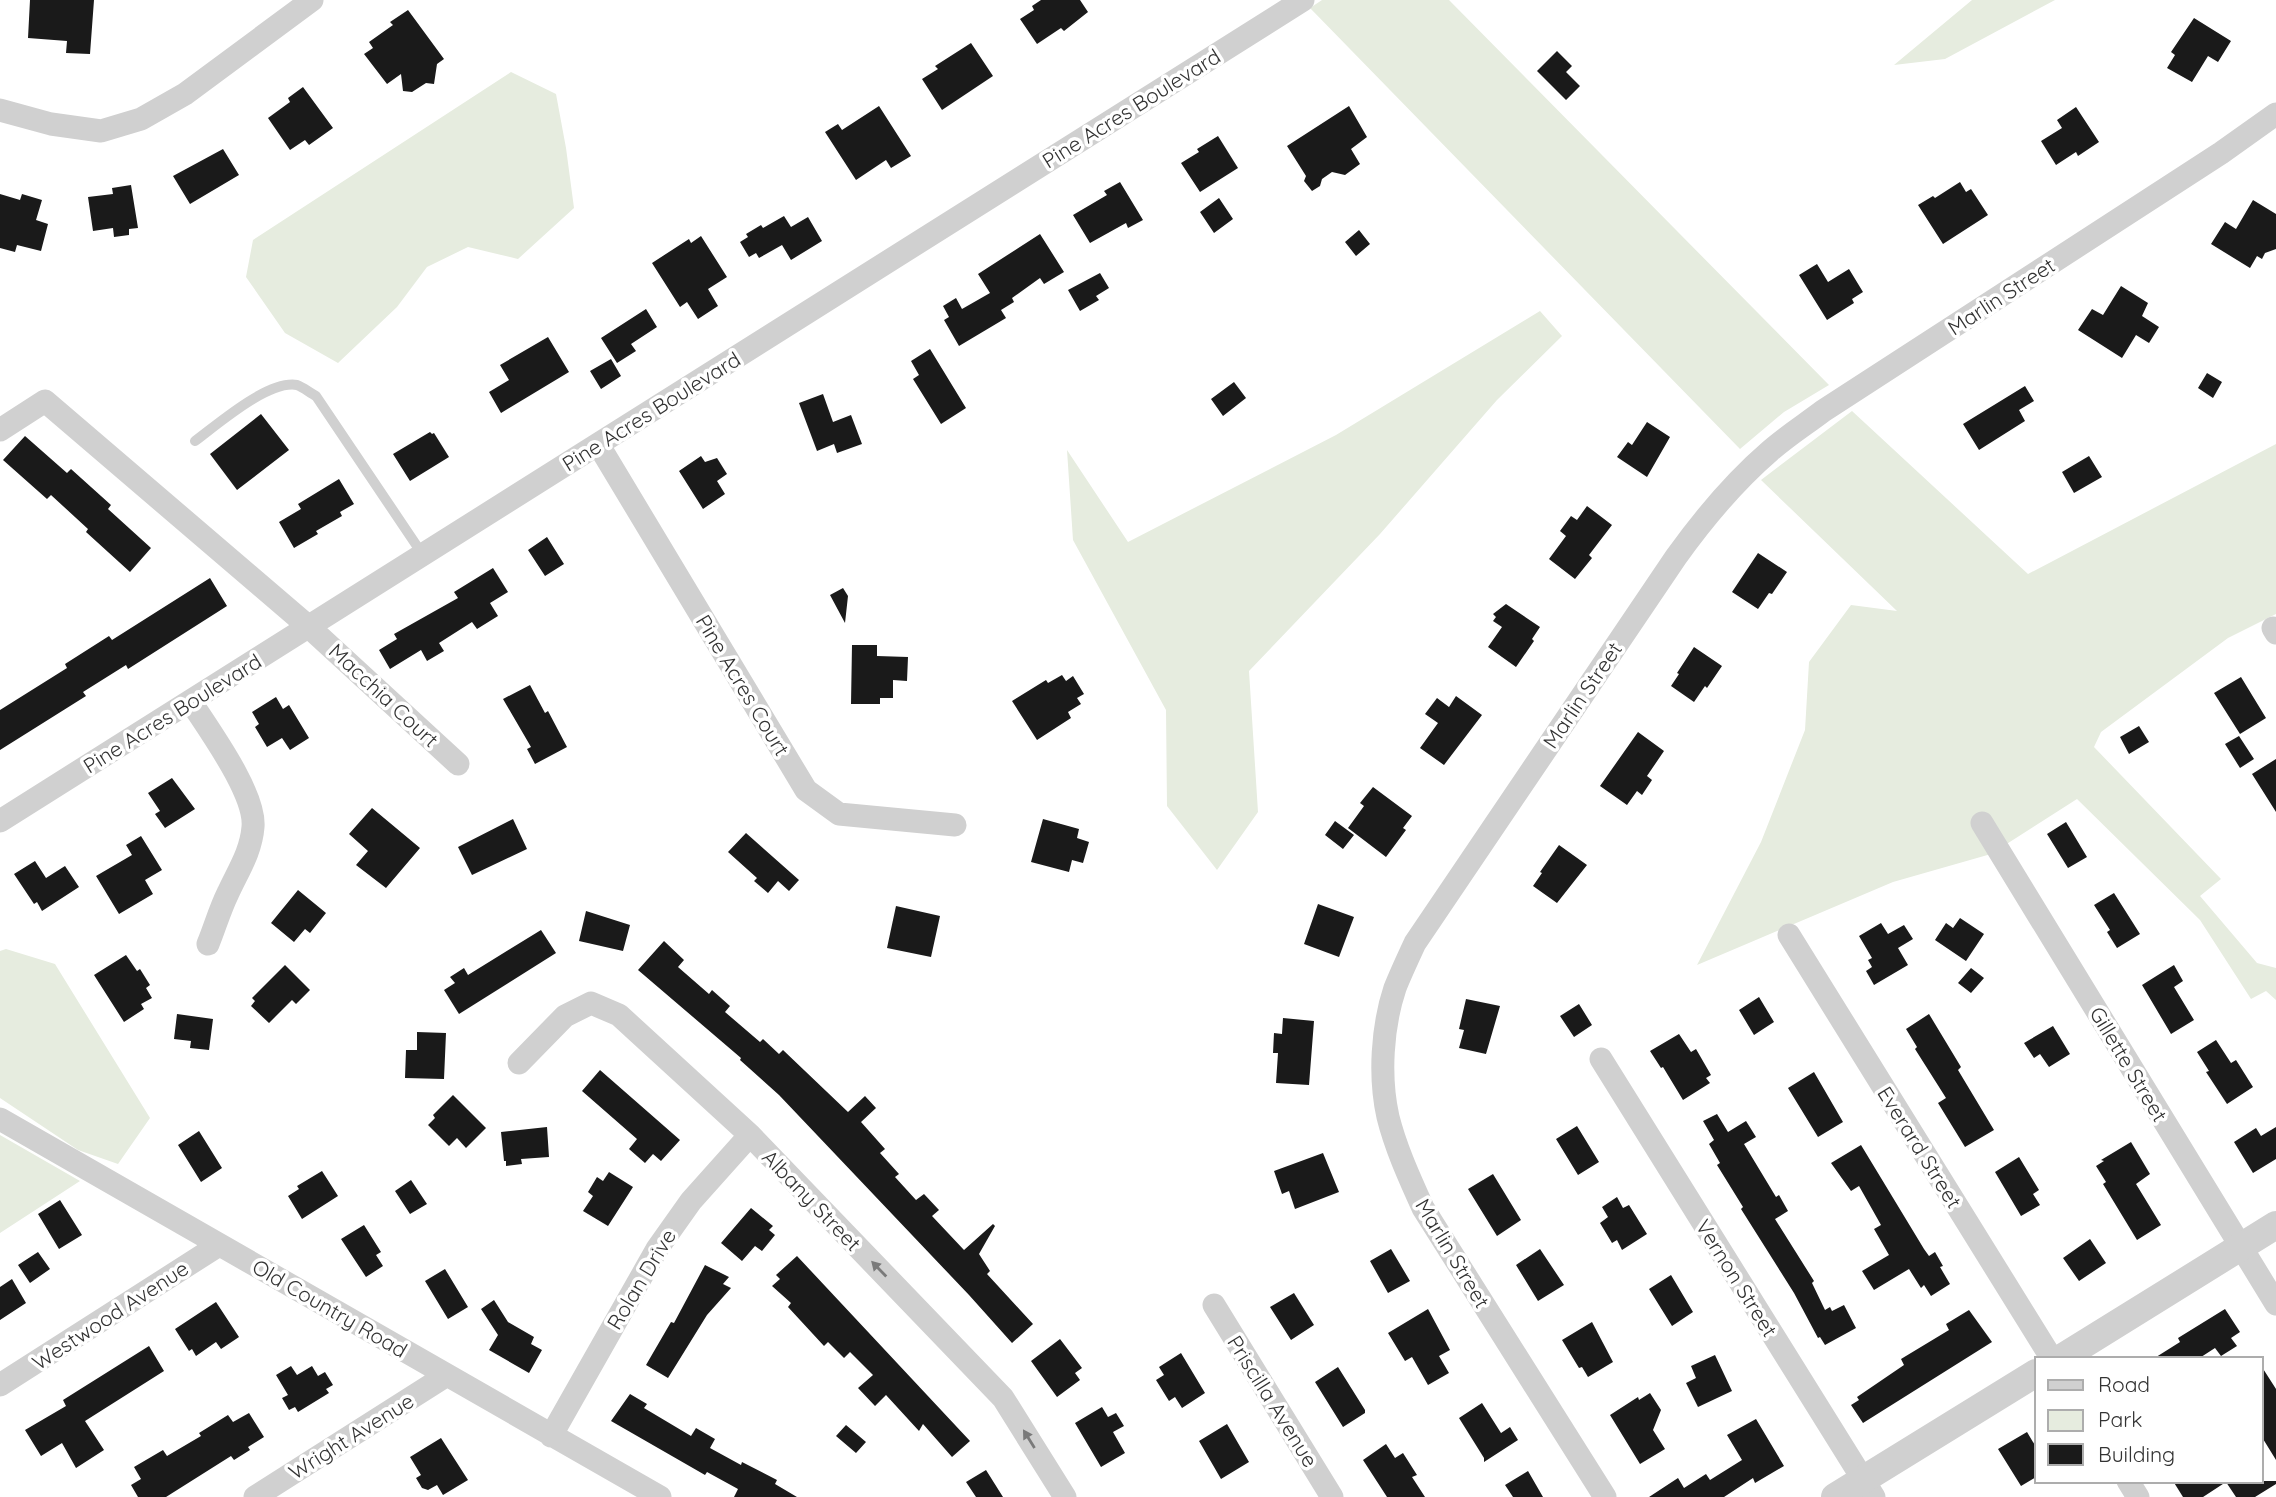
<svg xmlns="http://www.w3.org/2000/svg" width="2276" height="1497" font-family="Quicksand,sans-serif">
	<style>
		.green { fill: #e6ecdf }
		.building { fill: #1a1a1a }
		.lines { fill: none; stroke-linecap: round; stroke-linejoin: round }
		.service { stroke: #d0d0d0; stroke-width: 10 }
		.minor { stroke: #d0d0d0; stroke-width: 23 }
		.tertiary { stroke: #d0d0d0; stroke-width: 28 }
		.oneway { fill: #7a7a7a }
		.labels { text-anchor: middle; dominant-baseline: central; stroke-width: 7; stroke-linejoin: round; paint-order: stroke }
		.street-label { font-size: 21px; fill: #333; stroke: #fff }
	</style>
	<rect width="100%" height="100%" fill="#fff"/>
	<path class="green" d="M1322,0H1449L1829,385L1784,412L1740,449L1310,8Z
		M1972,0H2055L1945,59L1894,65Z
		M511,72L556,94L566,148L574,208L518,259L468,247L427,267L397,307L338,363L285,333L246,277L253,240Z
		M1540,311L1562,336L1497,400L1380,534L1249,671L1258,812L1217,870L1167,806L1166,710L1073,540L1067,450L1128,542L1336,435Z
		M1852,411L2028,574L2276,444V614L2228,638L2101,732L2094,747L2221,879L2200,896L2257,963L2276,968V1000L2266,991L2251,999L2200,920L2077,799L1991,854L1893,882L1697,965L1761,842L1805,730L1809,662L1851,605L1897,611L1761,480Z
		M6,949L55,964L150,1118L118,1164L78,1150L0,1098V951Z
		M0,1135L80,1181L0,1233Z"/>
	<path class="building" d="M30,0H94L90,54L66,53L67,41L28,38Z
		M1041,0H1080L1088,12L1064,31L1061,28L1037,44L1020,19L1034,10L1032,6Z
		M408,10L444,59L437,64L434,84L426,83L412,92L403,91L401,74L387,84L364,54L373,48L369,42L393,25L390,22Z
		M2194,18L2231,41L2218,62L2208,56L2192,82L2167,68L2175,55L2171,52Z
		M971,43L993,76L942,110L922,79L938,69L935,66Z
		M1557,51L1572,66L1566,72L1580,86L1566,100L1537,71Z
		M303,87L333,128L309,145L305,140L290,150L268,118L290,102L288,98Z
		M879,106L911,156L891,168L886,160L856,180L825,132L838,124L842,130Z
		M1349,106L1367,137L1351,149L1360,164L1345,175L1332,172L1322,179L1320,186L1312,191L1304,181L1306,176L1287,146Z
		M2076,107L2099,142L2078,156L2076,152L2056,165L2041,141L2062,128L2057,120Z
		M1218,136L1238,168L1200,192L1181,163L1199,152L1197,149Z
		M223,149L239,175L190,204L173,176Z
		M1120,182L1143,220L1128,228L1126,223L1090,243L1073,215L1107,195L1104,191Z
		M1960,182L1966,192L1971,189L1988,215L1943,244L1918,205L1933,196L1935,198Z
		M131,185L138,228L129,229V235L114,237L113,228L93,231L88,197L113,194L112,188Z
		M0,194L20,200L22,194L42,200L36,220L48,224L41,251L17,245L15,252L0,248Z
		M1219,198L1233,219L1214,233L1200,212Z
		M2253,200L2276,214V249L2265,253L2262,259L2257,256L2250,268L2211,244L2225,222L2236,229Z
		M784,216L791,227L808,217L822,241L791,260L782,245L759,258L756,253L749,257L740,242L748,237L746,234L761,225L763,228Z
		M1359,230L1370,244L1356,256L1345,242Z
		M1040,234L1064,272L1044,284L1040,278L1012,298L1014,302L1001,310L1006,318L959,346L944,320L949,317L943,306L956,298L962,309L990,293L978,274Z
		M701,236L727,277L708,289L718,306L698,319L687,302L680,307L652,263L689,239L691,243Z
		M1817,264L1828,282L1849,269L1863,292L1852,299L1854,303L1827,320L1799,275Z
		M1100,273L1109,288L1096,296L1099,300L1080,311L1068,290Z
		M2121,286L2148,303L2142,316L2159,327L2149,343L2136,335L2122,358L2078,330L2092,309L2103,315Z
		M646,309L657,327L631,344L636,351L617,363L601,338Z
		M548,337L569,372L501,413L489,392L509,380L500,365Z
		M930,349L966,408L941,424L913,379L919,375L911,361Z
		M611,359L621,376L601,389L590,371Z
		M2207,373L2222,382L2213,398L2198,388Z
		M1234,382L1246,398L1223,416L1211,399Z
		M2025,386L2034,401L2019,410L2025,421L1979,450L1963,424Z
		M823,394L833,422L851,415L862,444L837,453L834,444L817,451L799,403Z
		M261,414L289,450L237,490L210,454Z
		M1647,422L1670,437L1647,477L1617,457L1628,442L1632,445Z
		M430,432L432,434L434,433L449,457L410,481L393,454Z
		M25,436L67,473L71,469L111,505L108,509L151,548L130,572L86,532L88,529L51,495L47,499L3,460Z
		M701,456L705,462L717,458L727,474L717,481L725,494L703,509L679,471Z
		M2089,456L2102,477L2074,493L2062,472Z
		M339,479L354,504L340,512L342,516L316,531L318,534L294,548L279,522L301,509L298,504Z
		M1587,506L1612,525L1589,555L1592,558L1575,579L1549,559L1566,536L1560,531L1571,516L1577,520Z
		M547,537L564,564L545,576L528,550Z
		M1758,553L1787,572L1772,594L1769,593L1758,609L1732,592Z
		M493,568L508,592L490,603L498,616L477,629L472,622L439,643L444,651L427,661L421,650L390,669L379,650L397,639L394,634L458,598L454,592Z
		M210,578L227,606L128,669L126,665L83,692L86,696L0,750V710L67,668L65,664L109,636L112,640Z
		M843,588L848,596L845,623L830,595Z
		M1506,604L1540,627L1532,639L1534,641L1516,667L1488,647L1502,627L1493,621L1496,617L1493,614Z
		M852,645H877V656L908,657L907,681L893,680V698H880V704H851Z
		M1694,647L1722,666L1707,688L1705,686L1694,702L1671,686L1679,674L1677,673Z
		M1062,675L1066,681L1073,676L1084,694L1077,698L1081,704L1068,712L1071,718L1037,740L1012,701L1046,680L1048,683Z
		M2241,677L2266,718L2240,734L2214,693Z
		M530,685L545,713L548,711L567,747L535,764L527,749L531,747L503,699Z
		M1456,696L1482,715L1444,765L1420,748L1438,723L1425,714L1437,698L1449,707Z
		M276,697L283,709L289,705L309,738L290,750L282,738L267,747L255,727L259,724L252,712Z
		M2139,726L2149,742L2129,754L2120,737Z
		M1638,732L1664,751L1647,776L1652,780L1642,795L1637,791L1627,805L1600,786Z
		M2239,736L2254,759L2240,768L2225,744Z
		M2276,759V812L2252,774Z
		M172,778L195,809L165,828L155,814L160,811L148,793Z
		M1373,787L1412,816L1403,828L1406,830L1386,857L1348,828L1364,806L1360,803Z
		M372,808L420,848L386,888L356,865L368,851L349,834Z
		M513,819L527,849L472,875L458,847Z
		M1043,819L1079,829L1077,838L1089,842L1083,863L1072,860L1069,872L1031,862Z
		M1335,821L1354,835L1343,849L1325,835Z
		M2066,822L2087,857L2068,868L2047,834Z
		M746,833L799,880L789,891L778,881L768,893L754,881L757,878L728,852Z
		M141,836L162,870L145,880L153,894L119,914L96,876L132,855L126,845Z
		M1559,845L1587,865L1557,903L1533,886L1542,873L1540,872Z
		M35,861L46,878L65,866L79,887L42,911L37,902L34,904L14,874Z
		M298,890L326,913L310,933L305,929L294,942L271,923Z
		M2114,893L2140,934L2117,948L2107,932L2110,930L2094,905Z
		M1318,904L1354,917L1339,957L1304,944Z
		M896,906L940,916L931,957L887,948Z
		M586,911L630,925L623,951L579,941Z
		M1960,918L1984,934L1966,961L1935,940L1946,923L1953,928Z
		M1881,923L1888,934L1904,925L1913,939L1898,948L1908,965L1874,985L1866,971L1872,967L1868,960L1872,958L1859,936Z
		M541,930L556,953L459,1014L444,990L455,983L450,977L464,968L468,975Z
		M664,941L684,960L678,967L709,994L712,990L730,1006L725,1012L760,1042L763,1039L779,1054L783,1050L848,1112L865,1096L876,1108L861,1122L885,1149L880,1153L899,1174L895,1177L916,1200L924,1194L939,1210L932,1216L964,1250L993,1224L995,1226L979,1254L990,1271L987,1274L1033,1324L1012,1343L969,1295L779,1095L740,1060L741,1058L638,970Z
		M126,955L137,971L140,969L150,985L146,988L152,998L141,1004L144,1009L124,1022L94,975Z
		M285,965L310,990L296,1004L292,1000L269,1023L251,1006L255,1001L252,998Z
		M2174,965L2183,981L2174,987L2194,1020L2171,1034L2142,985Z
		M1971,968L1984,978L1971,993L1958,983Z
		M1759,997L1774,1022L1754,1035L1739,1010Z
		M1466,999L1500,1006L1486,1054L1459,1048L1464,1030L1459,1029Z
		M1579,1004L1592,1025L1574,1037L1560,1016Z
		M177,1014L213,1019L209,1050L190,1048L191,1041L174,1039Z
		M1929,1014L1961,1067L1958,1070L1994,1130L1965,1147L1938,1103L1946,1098L1915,1049L1917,1047L1906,1029Z
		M1283,1018L1314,1021L1309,1085L1276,1083L1278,1053H1273L1274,1033L1282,1034Z
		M2053,1026L2070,1054L2049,1067L2040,1054L2034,1058L2024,1043Z
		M417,1032L446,1033L444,1079L405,1078L406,1050H417Z
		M1679,1034L1691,1052L1696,1049L1711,1075L1706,1078L1710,1083L1683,1100L1663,1067L1661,1068L1650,1051Z
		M2216,1040L2231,1063L2236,1060L2253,1087L2227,1104L2206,1072L2209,1071L2197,1052Z
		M600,1070L680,1140L661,1161L653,1154L645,1163L629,1149L637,1139L582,1091Z
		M1814,1072L1843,1122L1818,1137L1788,1088Z
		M453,1095L486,1128L466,1148L457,1138L449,1146L428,1125L435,1118L433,1115Z
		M1717,1114L1728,1132L1746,1121L1756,1137L1744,1144L1776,1197L1779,1195L1788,1211L1775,1219L1814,1281L1812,1283L1825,1310L1830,1307L1832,1311L1844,1305L1856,1328L1825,1345L1820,1337L1818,1338L1794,1293L1741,1209L1743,1207L1717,1165L1720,1163L1709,1144L1714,1140L1703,1121Z
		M1577,1126L1599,1162L1578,1175L1556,1139Z
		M547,1127L549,1157L521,1159L522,1164L506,1166V1161H504L501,1132Z
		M2276,1127V1159L2253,1173L2234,1142L2256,1128L2261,1136Z
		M199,1131L222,1168L201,1182L178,1145Z
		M2131,1142L2150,1174L2136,1184L2161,1225L2137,1240L2103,1184L2106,1182L2096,1166L2104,1161L2101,1160Z
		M1861,1145L1924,1249L1929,1256L1935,1252L1943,1266L1940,1267L1950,1284L1931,1296L1924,1285L1921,1288L1909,1269L1874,1290L1862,1271L1889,1255L1874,1229L1881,1225L1859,1186L1851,1191L1831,1163Z
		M1323,1153L1339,1192L1295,1209L1289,1191L1282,1194L1274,1171Z
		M2019,1157L2039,1190L2033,1194L2040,1205L2021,1216L1995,1172Z
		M322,1171L338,1196L302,1219L288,1196L299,1189L297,1186Z
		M609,1172L633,1187L608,1226L583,1211L593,1196L588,1192L597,1177L603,1181Z
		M1493,1174L1521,1220L1497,1236L1468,1189Z
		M411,1180L427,1204L410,1214L395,1191Z
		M1617,1197L1623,1208L1629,1205L1647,1234L1622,1250L1617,1240L1612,1243L1600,1223L1608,1217L1602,1207Z
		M60,1200L82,1235L59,1249L38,1214Z
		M751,1208L773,1226L769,1230L775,1235L762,1251L755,1246L742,1261L721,1243Z
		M364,1225L381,1252L376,1255L383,1266L366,1277L341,1239Z
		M2090,1239L2106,1263L2079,1281L2063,1258Z
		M1391,1249L1410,1281L1388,1293L1370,1261Z
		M1540,1249L1564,1285L1538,1301L1516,1265Z
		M38,1252L50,1269L30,1283L18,1265Z
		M797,1256L970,1441L952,1457L923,1424L919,1431L886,1395L875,1406L858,1388L873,1375L850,1352L844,1358L828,1342L824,1346L788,1307L791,1303L772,1286L780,1279L776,1275Z
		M705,1265L729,1277L723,1284L731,1288L707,1315L668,1378L646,1365L671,1322L674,1323Z
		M445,1269L468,1307L448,1319L425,1281Z
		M1671,1275L1693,1312L1672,1326L1649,1289Z
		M12,1279L26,1303L0,1320V1287Z
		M1294,1293L1314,1325L1291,1340L1270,1307Z
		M494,1300L508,1322L534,1337L531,1344L542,1350L529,1373L489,1350L498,1335L481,1309Z
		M216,1302L239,1337L221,1349L216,1342L196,1356L192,1349L189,1351L175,1329Z
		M1428,1309L1450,1350L1439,1356L1449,1373L1428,1385L1412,1357L1405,1361L1388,1333Z
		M2225,1309L2240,1332L2231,1338L2237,1346L2221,1356L2215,1348L2198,1359H2153L2180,1342L2178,1338Z
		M1969,1310L1992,1342L1863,1423L1851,1405L1859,1400L1857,1397L1904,1365L1901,1359L1949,1330L1946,1324Z
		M1592,1322L1613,1362L1588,1377L1582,1367L1579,1368L1562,1340Z
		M1060,1339L1082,1368L1075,1373L1080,1380L1057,1397L1031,1361Z
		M149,1346L164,1371L85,1421L104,1450L76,1468L62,1443L41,1456L25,1430L66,1406L63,1400Z
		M1181,1353L1205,1393L1182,1408L1175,1397L1169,1401L1156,1380L1164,1375L1159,1367Z
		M1715,1355L1732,1391L1698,1407L1686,1383L1696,1378L1691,1366Z
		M2260,1364L2276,1389V1460L2260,1434Z
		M291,1366L297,1375L312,1366L318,1376L325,1372L333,1385L326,1389L329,1393L298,1412L295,1407L289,1410L282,1398L288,1395L276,1375Z
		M1338,1367L1365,1410V1413L1343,1427L1315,1382Z
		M1650,1393L1661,1410L1653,1430L1665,1449L1640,1464L1610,1415L1638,1397L1639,1400Z
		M630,1394L647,1404L644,1408L691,1436L696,1428L715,1439L710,1448L741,1465L742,1462L777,1480L775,1484L797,1497H734L738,1489L707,1472L705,1475L611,1421Z
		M1482,1403L1501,1433L1510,1427L1518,1440L1484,1462V1458L1459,1418Z
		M1102,1407L1108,1417L1116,1413L1124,1426L1113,1432L1125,1453L1101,1467L1075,1423Z
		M249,1413L264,1437L248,1447L250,1450L234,1460L231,1456L166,1497H138L131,1485L141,1479L134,1467L163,1450L167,1456L201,1436L199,1433L228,1415L233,1422Z
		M1756,1419L1784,1466L1755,1483L1753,1478L1724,1497H1649L1678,1478L1684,1488L1706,1474L1710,1480L1742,1460L1727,1435Z
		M1227,1424L1249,1462L1221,1479L1199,1441Z
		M846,1425L866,1442L856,1453L836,1436Z
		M2027,1432L2036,1447V1477L2021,1486L1998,1449Z
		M441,1438L468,1480L443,1495L437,1485L428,1490L422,1488L416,1478L421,1475L410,1457Z
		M1386,1444L1395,1458L1403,1453L1417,1475L1412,1477L1425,1497H1387L1363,1460Z
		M986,1470L1003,1497H976L966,1482Z
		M1528,1471L1543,1497H1513L1505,1485Z
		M2173,1481H2276V1484L2255,1497H2236L2226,1482L2203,1497H2183Z"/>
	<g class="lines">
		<path class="service" d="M195,441C218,424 268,380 297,385C303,387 310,393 316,396L423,555"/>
		<path class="minor" d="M0,110L51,124L101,131L141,119L185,94L312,0
			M0,430L45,401L309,627L458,764
			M598,444L806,790L839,814L955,825
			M2273,628L2276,633
			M191,702C209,730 256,794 253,827C251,852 238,871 228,893C220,909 215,927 208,944
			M0,821L1303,0
			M1982,823L2276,1304
			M1789,935L2052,1359
			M1601,1059L1874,1497
			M519,1063L565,1016L591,1003L619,1015L750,1135L1003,1398L1065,1497
			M0,1119L660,1497
			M1214,1305L1332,1497
			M0,1385L219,1245
			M551,1436L657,1249L691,1201L750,1135
			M2128,1481L2138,1497
			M255,1497L447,1375
			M1605,1497L1423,1208C1410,1179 1396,1149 1388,1117C1379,1077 1382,1027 1395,988C1401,973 1408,958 1415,943L1676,557C1704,518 1734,482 1770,451C1787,436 1806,424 1823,411L2221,153L2276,114"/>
		<path class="tertiary" d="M2060,1359L2276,1225
			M1835,1497L2036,1373"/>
	</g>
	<defs><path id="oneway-solid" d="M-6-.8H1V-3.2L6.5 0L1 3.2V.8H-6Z" transform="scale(1.75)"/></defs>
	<g class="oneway">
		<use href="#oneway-solid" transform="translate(879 1269) rotate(-134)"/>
		<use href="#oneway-solid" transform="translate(1029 1439) rotate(-122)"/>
	</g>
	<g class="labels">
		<g class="street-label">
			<text transform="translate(1131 108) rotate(-32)">Pine Acres Boulevard</text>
			<text transform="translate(2001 296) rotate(-33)">Marlin Street</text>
			<text transform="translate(651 411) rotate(-32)">Pine Acres Boulevard</text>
			<text transform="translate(743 685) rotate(59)">Pine Acres Court</text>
			<text transform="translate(384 695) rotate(43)">Macchia Court</text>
			<text transform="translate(1582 695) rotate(-56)">Marlin Street</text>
			<text transform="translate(172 713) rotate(-32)">Pine Acres Boulevard</text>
			<text transform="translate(2129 1064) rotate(59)">Gillette Street</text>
			<text transform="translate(1920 1147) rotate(58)">Everard Street</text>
			<text transform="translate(812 1200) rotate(46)">Albany Street</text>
			<text transform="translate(1453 1253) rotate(59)">Marlin Street</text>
			<text transform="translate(1737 1278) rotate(58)">Vernon Street</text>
			<text transform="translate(641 1279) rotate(-59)">Rolan Drive</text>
			<text transform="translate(330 1308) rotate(30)">Old Country Road</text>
			<text transform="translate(110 1315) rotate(-33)">Westwood Avenue</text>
			<text transform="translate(1273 1401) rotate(58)">Priscilla Avenue</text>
			<text transform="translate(351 1436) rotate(-32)">Wright Avenue</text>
		</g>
	</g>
	<rect x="2035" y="1357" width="228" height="126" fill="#ffffff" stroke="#adadad" stroke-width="2"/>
	<rect x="2048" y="1380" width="35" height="10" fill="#d0d0d0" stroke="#adadad" stroke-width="2"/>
	<text x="2098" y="1392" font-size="21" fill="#333333">Road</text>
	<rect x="2048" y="1410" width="35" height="21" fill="#e6ecdf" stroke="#adadad" stroke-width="2"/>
	<text x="2098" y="1427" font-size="21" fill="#333333">Park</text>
	<rect x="2048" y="1444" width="35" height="21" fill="#1a1a1a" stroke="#adadad" stroke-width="2"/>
	<text x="2098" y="1462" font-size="21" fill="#333333">Building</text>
</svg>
